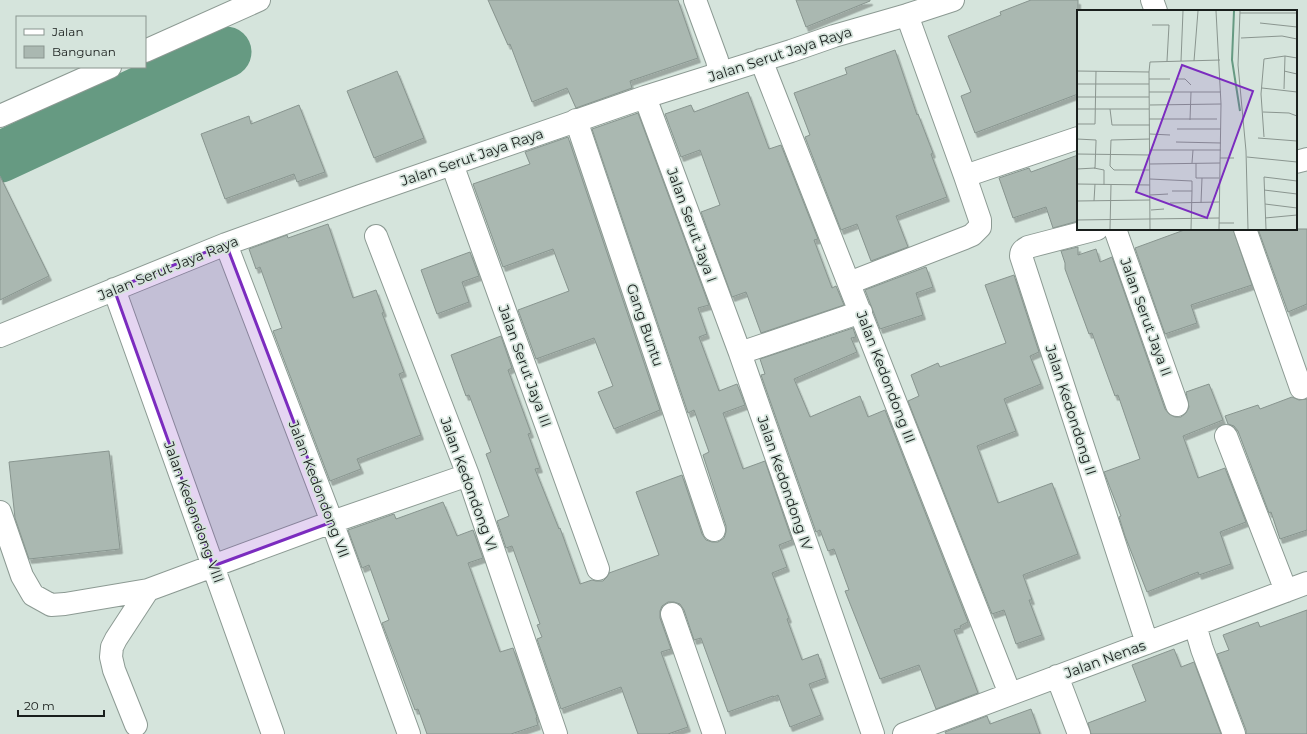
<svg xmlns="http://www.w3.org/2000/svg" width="1307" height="734" font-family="Montserrat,sans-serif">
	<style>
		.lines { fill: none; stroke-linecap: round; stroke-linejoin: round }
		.river { stroke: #669a82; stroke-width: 51 }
		.building { fill: #aab8b1; stroke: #88958f; filter: url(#shadow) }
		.minor-casing { stroke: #8c9a93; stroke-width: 24 }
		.minor { stroke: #fff; stroke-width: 22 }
		.marked { fill: #7b2cbf; fill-opacity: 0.2; stroke: #7b2cbf; stroke-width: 3; stroke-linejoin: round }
		.labels { text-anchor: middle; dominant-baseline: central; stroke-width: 3.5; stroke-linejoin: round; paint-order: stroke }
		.street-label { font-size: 14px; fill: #191e1c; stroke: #d5e4dc }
		.inset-river { fill: none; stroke: #669a82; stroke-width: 2 }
		.inset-road { fill: none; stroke: #8a958f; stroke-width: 1 }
		.view { fill: #7b2cbf; fill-opacity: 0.15; stroke: #7b2cbf; stroke-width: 2 }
		.inset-edge { fill: none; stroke: #191e1c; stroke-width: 2 }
	</style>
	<defs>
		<filter id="shadow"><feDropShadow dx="2.5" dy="4.5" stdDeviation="0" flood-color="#0004"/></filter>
	</defs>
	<rect width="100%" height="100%" fill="#d5e4dc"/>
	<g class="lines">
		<path class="river" d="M0,157L226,52"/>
	</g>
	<path class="building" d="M488,0H678L698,58L630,81L632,88L576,108L567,88L532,102L510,44L508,45Z
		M796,0H870V1L806,27Z
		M1031,0H1078V94L975,133L961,96L971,92L948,36L1001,15L1000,12Z
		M895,50L917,115L918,114L933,153L931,154L947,197L896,216L908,247L871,261L857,224L841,230L805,137L810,135L794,93L847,74L845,68Z
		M397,71L424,138L374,158L347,91Z
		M748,92L769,149L781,145L818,239L814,240L832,288L836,286L844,305L761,333L746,292L732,297L701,212L720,205L700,150L681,157L665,114L691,105L694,112Z
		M299,105L325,172L297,182L294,174L225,199L201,134L249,116L251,124Z
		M638,113L709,305L698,308L707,334L699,337L719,391L737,384L745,405L723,413L743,469L765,461L792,540L779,545L787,567L772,573L789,618L787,619L802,660L818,654L826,678L809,684L821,715L790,727L778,695L774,697L773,696L728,712L701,638L694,640L684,610L680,604L674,602H668L662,606L660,611V618L671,649L661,652L688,727L668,734H638L621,687L561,709L537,639L542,637L537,625L540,624L512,546L506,548L497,521L509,516L486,454L491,452L469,395L466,396L451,355L501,336L512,368L508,370L531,433L528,434L540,468L535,469L559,529L560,528L580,584L592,580L596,581H603L607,577L609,573L659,555L636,492L682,475L702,534L706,540L712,542H718L724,538L726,532V526L703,455L709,452L694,410L688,413L592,129Z
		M568,137L660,410L614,429L598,392L613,386L594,338L536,359L518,310L569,291L553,249L503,267L473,184L530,164L525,152Z
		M1078,155V221L1053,228L1046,207L1013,218L999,178L1029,168L1031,172Z
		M0,176L49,276L0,300Z
		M328,224L353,298L376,290L384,312L382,313L404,372L399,374L421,435L357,459L361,469L330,481L273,331L282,328L260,267L256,269L249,249L287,235L288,238Z
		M1187,229H1233L1252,285L1191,305L1197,323L1165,334L1135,248Z
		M1258,229H1307V304L1288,312Z
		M1078,247V255L1096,249L1100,262L1112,257L1165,409L1169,414L1175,417H1181L1186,413L1189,407L1186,392L1209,384L1223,420L1183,436L1198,478L1225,468L1246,522L1220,532L1231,564L1199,575L1198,572L1147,592L1125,536L1119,517L1121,516L1104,472L1140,459L1118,395L1115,396L1092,333L1089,334L1065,269V263L1061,251Z
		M470,252L479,276L462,282L469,302L437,314L421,270Z
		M926,267L933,287L916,293L923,315L880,329L865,290Z
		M1014,275L1039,352L1030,356L1041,384L1004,399L1016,431L977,446L998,503L1052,483L1078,554L1023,575L1032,600H1029L1042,635L1016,644L1004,610L992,614L908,401L919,396L911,375L938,363L940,367L1006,343L985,285Z
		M853,328L856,337L851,338L857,352L794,379L810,417L860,396L868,417L885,410L968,622L960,626L961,628L954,630L978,693L936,709L919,665L880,679L845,591L849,590L834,549L828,551L820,530L816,532L761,375L765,374L760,359Z
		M1292,397L1299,400L1307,399V530L1280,539L1271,512L1269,513L1238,431L1234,426L1228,424L1225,416L1258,405L1260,409Z
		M109,451L120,549L29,559L15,518L9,462Z
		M443,502L457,536L473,530L483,558L468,563L500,652L513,648L537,717L536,718L538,725L511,734H427L418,709L415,710L382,623L389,620L369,565L362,568L348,530L394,514L396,519Z
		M1307,610V734H1246V730L1217,654L1229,650L1223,635L1258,622L1260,627Z
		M1174,649L1181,667L1194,662L1221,734H1091L1088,723L1146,701L1132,665Z
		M1031,709L1040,734H946L945,732L987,716L990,724Z"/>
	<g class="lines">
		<defs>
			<path id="minor" d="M695,0L717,60L720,73
				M1152,0L1156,11
				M145,51L259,0
				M761,60L1010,694
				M645,97L740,353
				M0,116L110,67
				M576,120L714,530
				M1296,162L1307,159
				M452,164L598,569
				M965,176L1078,138
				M1097,229L1028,247C1023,250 1021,251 1021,256L1147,643
				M1115,229L1177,405
				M1245,229L1301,388
				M376,236L468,475L556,734
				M226,244L332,522L409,734
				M849,283L965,238L972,235L980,227V220L965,176L907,15
				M114,289L273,734
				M861,312L740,353L873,734
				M0,336L226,244L360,196L645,97L791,51L834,36L907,15L953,0
				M1226,436L1286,591
				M0,512L22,576L33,595L51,605L65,604L148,590L332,522L468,475
				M672,614L714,734
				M1195,625L1202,649L1234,734
				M1057,676L1079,734
				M136,725L114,670L111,657L112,647L116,639L148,590
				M904,734L1307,583"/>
		</defs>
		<use href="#minor" class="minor-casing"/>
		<use href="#minor" class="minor"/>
	</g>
	<path class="marked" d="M226,244L332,522L213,566L114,289Z"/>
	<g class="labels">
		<g class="street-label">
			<text transform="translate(780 54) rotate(-18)">Jalan Serut Jaya Raya</text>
			<text transform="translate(472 157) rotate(-19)">Jalan Serut Jaya Raya</text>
			<text transform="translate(692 225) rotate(70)">Jalan Serut Jaya I</text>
			<text transform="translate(168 268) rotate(-22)">Jalan Serut Jaya Raya</text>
			<text transform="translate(1146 317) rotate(70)">Jalan Serut Jaya II</text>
			<text transform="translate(645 325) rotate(71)">Gang Buntu</text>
			<text transform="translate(525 366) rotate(70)">Jalan Serut Jaya III</text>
			<text transform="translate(886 377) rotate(69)">Jalan Kedondong III</text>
			<text transform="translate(1071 410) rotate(72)">Jalan Kedondong II</text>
			<text transform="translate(785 483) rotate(71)">Jalan Kedondong IV</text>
			<text transform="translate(469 484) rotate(70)">Jalan Kedondong VI</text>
			<text transform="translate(319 489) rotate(69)">Jalan Kedondong VII</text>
			<text transform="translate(194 512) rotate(70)">Jalan Kedondong VIII</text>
			<text transform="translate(1105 659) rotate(-20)">Jalan Nenas</text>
		</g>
	</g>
	<g transform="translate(1077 10)">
		<rect width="220" height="220" fill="#d5e4dc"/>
		<path class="inset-river" d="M157,1L155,50L163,101"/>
		<path class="inset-road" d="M139,1L144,94L142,219M163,1L161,55L169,141L171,219M163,3H220M183,13L220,17M75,15H92L90,51M164,28L205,26L220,29M104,51L106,1M117,51L121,1M0,61L72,62L73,219M207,61L220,64M72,62L73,52L143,50M72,69H93M101,69H108L114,75M0,74H72M185,78L220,82M207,79L208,46M72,82H144M0,87H72M73,95L144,94M0,99H72M33,99L35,115H73M186,102L212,103L220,106M72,109H140M113,110L114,82M0,114H18L19,61M100,119H144M73,124L93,125M187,127L184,84L187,49L208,46L220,48M181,128L220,131M0,129L19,130V132L18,158L0,159M73,129L34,130L33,156L37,160H73M99,132L144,133M73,140H116L115,153M116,140H144M0,144L73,145M170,147L220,152M143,148H157M119,153V168H142M73,154L143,153M17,158L27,160V175M73,169L115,171V181M0,174L73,175M187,180L220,184M95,181H115L114,219M73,185L91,184M0,191L73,190M17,191L18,174M93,193L142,192M124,193L125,168M188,194L220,198M74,200L87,199M188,208L220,205M0,210L142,208M142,213H157M33,219L34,175M189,219L187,167L220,171"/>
		<path class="view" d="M105,55L176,81L130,208L59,182Z"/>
		<rect width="220" height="220" class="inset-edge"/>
	</g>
	<rect x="16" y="16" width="130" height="52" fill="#d5e4dc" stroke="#8a958f"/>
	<rect x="24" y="29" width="20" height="6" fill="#ffffff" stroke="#8a958f"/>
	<text x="52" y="36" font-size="12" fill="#191e1c">Jalan</text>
	<rect x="24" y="46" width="20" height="12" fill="#aab8b1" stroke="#8a958f"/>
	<text x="52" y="56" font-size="12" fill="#191e1c">Bangunan</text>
	<path d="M18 710v6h86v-6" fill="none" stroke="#191e1c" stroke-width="2"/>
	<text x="24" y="710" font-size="12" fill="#191e1c" stroke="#d5e4dc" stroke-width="3" paint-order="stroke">20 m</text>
</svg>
